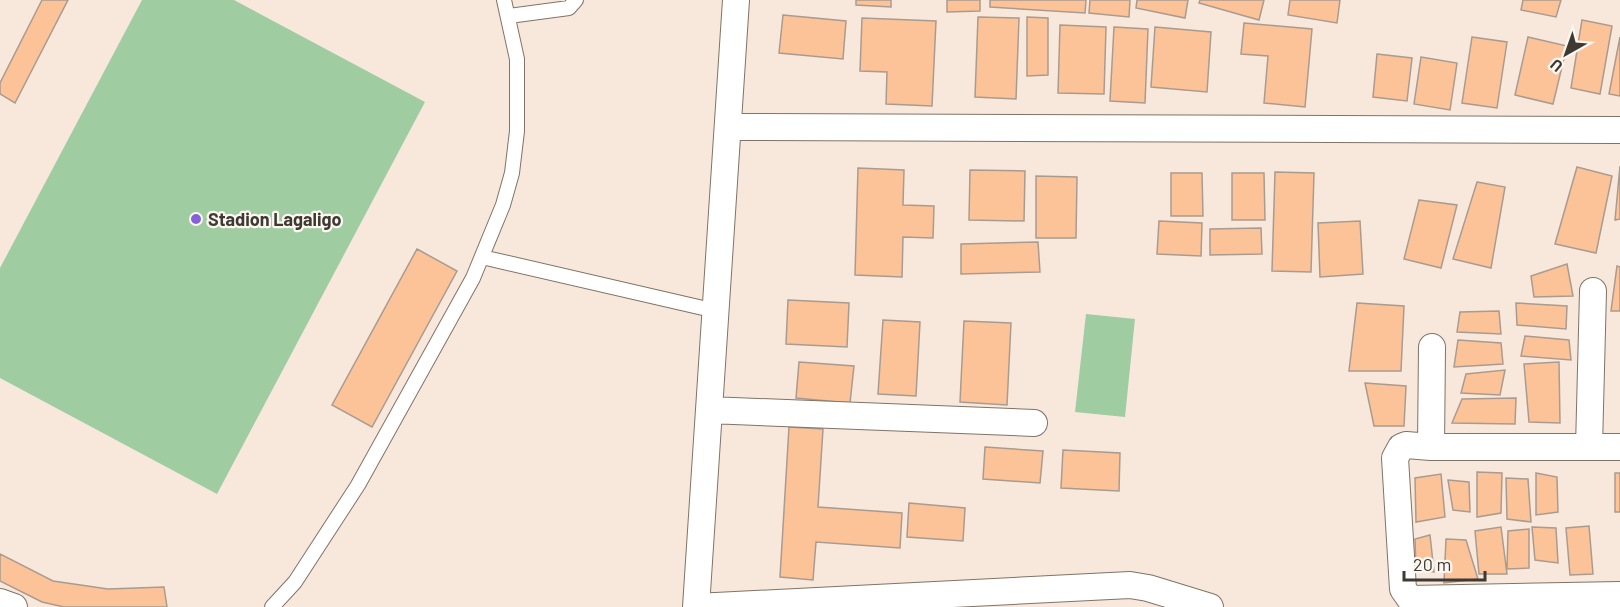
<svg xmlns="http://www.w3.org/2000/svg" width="1620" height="607" font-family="Barlow,sans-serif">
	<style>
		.green { fill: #9fcda1 }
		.building { fill: #fdc398; stroke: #aa9b90; stroke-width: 1.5 }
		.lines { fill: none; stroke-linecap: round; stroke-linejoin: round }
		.service-casing { stroke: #807367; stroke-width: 16 }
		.minor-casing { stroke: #807367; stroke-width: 28 }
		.service { stroke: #fff; stroke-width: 14 }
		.minor { stroke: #fff; stroke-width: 26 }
		.poi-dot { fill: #8461db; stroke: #fdf7f2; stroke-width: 2 }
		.labels { text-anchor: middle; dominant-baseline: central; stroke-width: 4.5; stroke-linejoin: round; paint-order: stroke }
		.poi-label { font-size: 18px; font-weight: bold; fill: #3f3934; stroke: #fdf7f2; text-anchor: start }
	</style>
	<rect width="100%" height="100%" fill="#f7e8db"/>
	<path class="green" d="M142,0H234L425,102L217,494L0,378V268Z
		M1086,314L1135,319L1125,417L1075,412Z"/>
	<path class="building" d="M42,0H68L15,103L0,94V83Z
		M856,0H891V7L856,5Z
		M947,0H980V11L947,12Z
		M990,0H1086L1085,13L990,7Z
		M1090,0H1130L1129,17L1089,13Z
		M1137,0H1188L1185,18L1136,8Z
		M1200,0H1264L1259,20L1199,3Z
		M1290,0H1340L1337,23L1288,15Z
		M1523,0H1561L1556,17L1521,10Z
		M783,15L846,21L843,59L779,53Z
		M978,17L1019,18L1016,99L975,97Z
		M1027,17L1048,18V75L1027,76Z
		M862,18L936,21L932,106L886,104L887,72L860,71Z
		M1582,20L1612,26L1600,94L1571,88Z
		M1244,23L1312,29L1305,107L1264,103L1268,56L1241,54Z
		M1060,25L1106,27L1104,94L1058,93Z
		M1114,27L1148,29L1145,103L1110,101Z
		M1155,27L1211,32L1207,92L1151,87Z
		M1472,37L1507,42L1497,108L1462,103Z
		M1528,37L1567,46L1553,104L1515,95Z
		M1620,37V96L1609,94Z
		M1377,54L1412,58L1407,101L1373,97Z
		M1421,57L1457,63L1450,110L1414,104Z
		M1620,166V219L1615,220Z
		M1577,167L1612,176L1596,253L1555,244Z
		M858,168L904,170L903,205L934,206L933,238L903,237L902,277L855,275Z
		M970,170L1025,171L1024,221L969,220Z
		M1275,172L1314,173L1311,272L1272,271Z
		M1171,173H1202L1203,216H1171Z
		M1232,173H1264L1265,220H1232Z
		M1036,176L1077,177L1076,238H1036Z
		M1477,182L1505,187L1491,268L1453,259Z
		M1419,200L1457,205L1441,268L1404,259Z
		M1159,221L1202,223L1201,256L1157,254Z
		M1360,221L1363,274L1320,277L1318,223Z
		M1261,228L1262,254L1210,255V229Z
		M1038,242L1040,272L961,274V244Z
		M417,249L457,271L372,427L332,405Z
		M1567,264L1573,296L1534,297L1531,276Z
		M1617,266L1620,267V311H1611Z
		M788,300L849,303L847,347L786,344Z
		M1357,303L1404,306L1401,371H1349Z
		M1516,303L1567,306L1566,329L1517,325Z
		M1499,311L1501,334L1457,332L1460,312Z
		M883,320L920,322L916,396L878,394Z
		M964,321L1011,323L1007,405L960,402Z
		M1525,336L1569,340L1571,360L1521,356Z
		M1458,340L1501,343L1503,364L1454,367Z
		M799,362L854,366L850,403L796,398Z
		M1559,362L1560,423L1529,422L1524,364Z
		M1505,370L1500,395L1461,393L1466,374Z
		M1365,383L1406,386L1404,426H1374Z
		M1516,398L1515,424L1452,423L1462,399Z
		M789,427L823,429L818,507L902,513L900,548L816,542L813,580L780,577Z
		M985,447L1043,451L1040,483L983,479Z
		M1063,450L1120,453L1119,491L1061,488Z
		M1477,472L1502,473L1501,513L1477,517Z
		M1536,473L1557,477L1558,512L1536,515Z
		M1615,473H1620V512H1615Z
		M1441,474L1445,517L1416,522L1415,478Z
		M1506,478L1528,479L1531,522L1507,519Z
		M1448,480L1469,482L1470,512L1453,510Z
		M909,503L965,508L963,541L907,537Z
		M1589,526L1593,574L1570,575L1566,528Z
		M1501,527L1507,574H1479L1475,531Z
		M1532,527L1556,528L1558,563L1535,560Z
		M1529,529V568L1507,569L1508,531Z
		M1430,535L1434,572L1416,570L1415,539Z
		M1446,539L1466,540L1478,579L1444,583Z
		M0,554L53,581L108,589L164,587L167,607H64L42,602L0,581Z"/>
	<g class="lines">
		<defs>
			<path id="service" d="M509,16L569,8L576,0
				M482,257L716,311
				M272,607L295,582L358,485L473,278L503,205L512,173L517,131V59L504,0"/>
			<path id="minor" d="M729,127L1620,130
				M709,410L1034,423
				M1431,447L1432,347
				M1589,447L1593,291
				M1620,447H1431L1406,445L1401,447L1395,458L1403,589L1410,599L1620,595
				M0,602L14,607
				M696,607L736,0
				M696,607L1130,585L1148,588L1210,607"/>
		</defs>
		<use href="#service" class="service-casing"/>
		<use href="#minor" class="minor-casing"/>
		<use href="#service" class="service"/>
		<use href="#minor" class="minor"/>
	</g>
	<circle class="poi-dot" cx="196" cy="219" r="6"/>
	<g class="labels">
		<g class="poi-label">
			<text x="208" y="219">Stadion Lagaligo</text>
		</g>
	</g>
	<g transform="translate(1566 54) rotate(220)" stroke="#fdf7f2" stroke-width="4.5" paint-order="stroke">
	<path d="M0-4.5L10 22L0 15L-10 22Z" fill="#3f3934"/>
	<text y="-9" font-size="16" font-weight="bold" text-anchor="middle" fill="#3f3934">U</text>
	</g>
	<path d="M1404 571v9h81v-9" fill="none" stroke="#3f3934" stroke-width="3"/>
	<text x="1413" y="571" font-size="18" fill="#3f3934" stroke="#fdf7f2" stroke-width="4.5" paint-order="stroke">20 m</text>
</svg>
